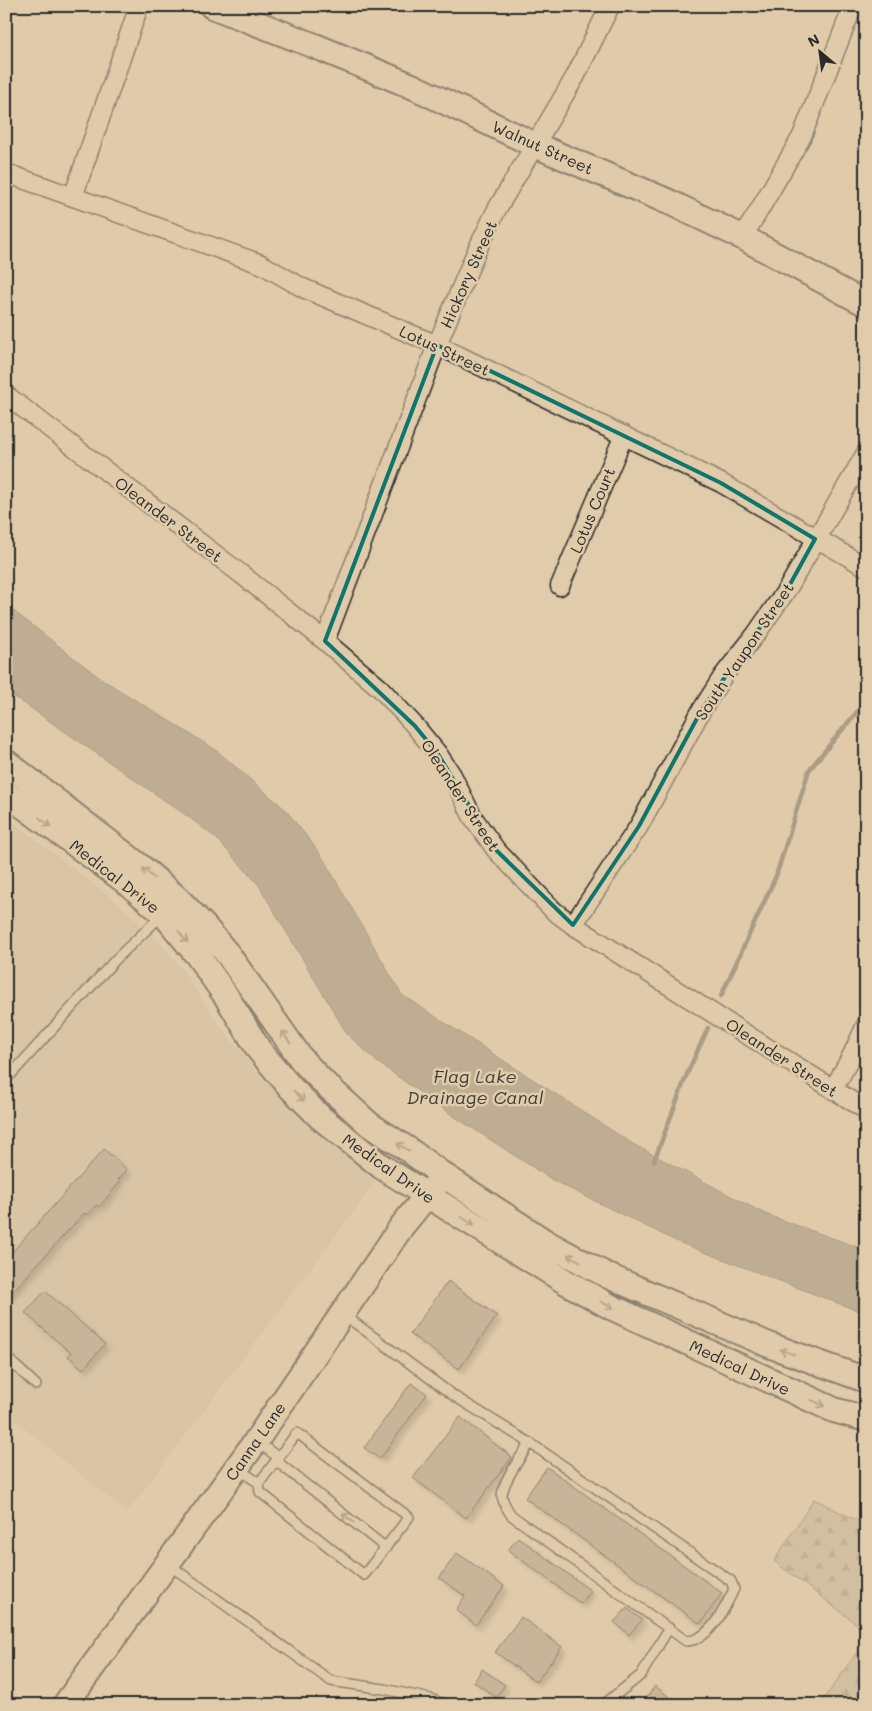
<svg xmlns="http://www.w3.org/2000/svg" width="872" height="1711" font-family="Mali,sans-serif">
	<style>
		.built { fill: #d0bd9f }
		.forest { fill: url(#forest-firs); stroke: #766e60 }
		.water { fill: #968a77; stroke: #6b6459 }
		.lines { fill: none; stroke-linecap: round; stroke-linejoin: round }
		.stream { stroke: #6b6459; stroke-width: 4.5 }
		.building { fill: #ab9c85; stroke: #2b2b2b; filter: url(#shadow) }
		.lane-casing { stroke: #2b2b2b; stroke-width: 12 }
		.street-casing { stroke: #2b2b2b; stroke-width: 21 }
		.secondary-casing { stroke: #2b2b2b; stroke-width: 28 }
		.lane { stroke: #e0cbaa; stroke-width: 9 }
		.street { stroke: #e0cbaa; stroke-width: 18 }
		.secondary { stroke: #e0cbaa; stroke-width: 24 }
		.oneway { stroke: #867b6a }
		.marked { fill: none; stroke: #0f766e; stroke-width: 4; stroke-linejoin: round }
		.labels { text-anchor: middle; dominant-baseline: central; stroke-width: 5; stroke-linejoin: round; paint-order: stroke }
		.street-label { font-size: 16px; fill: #2b2b2b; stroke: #e0cbaa }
		.water-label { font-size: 18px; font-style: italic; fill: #403e3a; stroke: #e0cbaa }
	</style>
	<defs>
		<pattern id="forest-firs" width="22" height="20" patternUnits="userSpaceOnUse" patternTransform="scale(1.25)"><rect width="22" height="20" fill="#c2b095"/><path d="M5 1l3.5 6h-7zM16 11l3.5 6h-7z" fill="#9e8f7a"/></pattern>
		<filter id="shadow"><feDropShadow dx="4.5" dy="4.5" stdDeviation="2.5" flood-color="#0004"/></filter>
	</defs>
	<rect width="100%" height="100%" fill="#e0cbaa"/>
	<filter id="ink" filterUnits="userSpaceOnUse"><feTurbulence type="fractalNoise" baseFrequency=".02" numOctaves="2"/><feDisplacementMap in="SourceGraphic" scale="10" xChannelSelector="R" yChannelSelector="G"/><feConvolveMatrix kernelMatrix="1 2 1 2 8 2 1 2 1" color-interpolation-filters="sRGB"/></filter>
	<g filter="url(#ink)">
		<path class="built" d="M6,817L116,901L158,940L181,967L219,1024L256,1071L296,1115L376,1182L127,1513L6,1413Z"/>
		<path class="forest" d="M814,1499L866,1525V1631L774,1561Z
			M866,1639V1705H820Z"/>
		<path class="water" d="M6,605L100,678L216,750L286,810L321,855L402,995L633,1144L765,1214L866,1250V1314L678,1242L554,1181L455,1117L377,1062L347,1034L258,884L216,838L190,818L6,691Z"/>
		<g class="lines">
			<path class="stream" d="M721,996L776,876L809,770L866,701
				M654,1161L687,1074L708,1028"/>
		</g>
		<path class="building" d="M104,1149L127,1170L118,1180L120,1182L99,1207L96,1205L87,1215L84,1213L6,1299V1259Z
			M448,1281L497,1316L459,1369L410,1334Z
			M45,1291L105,1344L83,1369L68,1356L71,1353L25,1313Z
			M411,1383L427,1394L380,1459L364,1448Z
			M460,1417L512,1457L466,1518L413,1478Z
			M547,1467L722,1593L700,1624L525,1498Z
			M518,1537L591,1591L581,1604L508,1550Z
			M457,1553L504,1586L476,1625L456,1610L465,1596L439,1578Z
			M627,1608L642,1620L629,1635L614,1622Z
			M521,1617L562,1647L536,1682L495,1652Z
			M482,1669L505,1685L496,1697L474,1682Z
			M655,1686L679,1705H641Z"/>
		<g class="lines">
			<defs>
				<path id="lane" d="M6,1080L116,959L162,915
					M344,1315L454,1396L530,1443L731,1581L734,1589C725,1608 710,1641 686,1641L511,1515C507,1509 503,1503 502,1496C502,1482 522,1455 530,1443
					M6,1357L36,1385
					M297,1433L409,1517L364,1575L260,1492L259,1483Z
					M256,1441L278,1457L280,1464L386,1548
					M237,1468L259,1483
					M168,1564L331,1681L384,1689L431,1699L447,1705
					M603,1705L641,1675L669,1628"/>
				<path id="street" d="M6,173L261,264L303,288L437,345L721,483L866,567
					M73,197L139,6
					M742,237L757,214L802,136L853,6
					M6,395L241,574L325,641L381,689L415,726L438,754L452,775L472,816L496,850L554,911L573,925L866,1110
					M560,586L624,435
					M325,641L437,345L477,250L497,209L575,77L610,6
					M573,925L639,826L701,711L723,676L756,634L788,588L866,453
					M833,1090L852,1055L866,1025"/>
				<path id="secondary" d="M212,6L315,46L414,87L535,145L669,202L742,237L866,304
					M6,762L142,868L177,898L204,926L229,956L302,1060L323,1082L370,1125L406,1148L443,1175L547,1243L608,1276L769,1345L866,1380
					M6,793L129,884L163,913L198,956L226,996L259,1050L291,1088L321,1118L382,1167L566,1282L611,1307L834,1410L866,1419
					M65,1705L256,1441L402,1226L437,1183"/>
			</defs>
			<use href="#lane" class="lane-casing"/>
			<use href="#street" class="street-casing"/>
			<use href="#secondary" class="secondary-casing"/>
			<use href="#lane" class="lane"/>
			<use href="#street" class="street"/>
			<use href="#secondary" class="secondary"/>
		</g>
		<defs><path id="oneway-shaft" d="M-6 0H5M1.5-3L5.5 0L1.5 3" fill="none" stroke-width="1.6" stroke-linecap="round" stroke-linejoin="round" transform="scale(1.25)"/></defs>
		<g class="oneway">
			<use href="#oneway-shaft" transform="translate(45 822) rotate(37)"/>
			<use href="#oneway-shaft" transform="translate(148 873) rotate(-140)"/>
			<use href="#oneway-shaft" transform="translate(183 937) rotate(51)"/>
			<use href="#oneway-shaft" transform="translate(286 1037) rotate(-124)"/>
			<use href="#oneway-shaft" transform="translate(299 1096) rotate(45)"/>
			<use href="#oneway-shaft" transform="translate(403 1147) rotate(-147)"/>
			<use href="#oneway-shaft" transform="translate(468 1221) rotate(32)"/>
			<use href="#oneway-shaft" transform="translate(574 1258) rotate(-152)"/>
			<use href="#oneway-shaft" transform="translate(607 1305) rotate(28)"/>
			<use href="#oneway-shaft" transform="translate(787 1352) rotate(-160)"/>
			<use href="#oneway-shaft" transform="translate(818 1403) rotate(25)"/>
			<use href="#oneway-shaft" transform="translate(348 1518) rotate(-142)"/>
		</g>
	</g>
	<path d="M0 0H872V1711H0ZM437,345L721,483L815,539L788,588L701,711L639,826L573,925L496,850L438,754L415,726L325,641Z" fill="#e0cbaa" fill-opacity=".55" fill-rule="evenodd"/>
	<path class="marked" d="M437,345L721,483L815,539L788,588L701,711L639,826L573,925L496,850L438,754L415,726L325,641Z"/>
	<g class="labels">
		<g class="street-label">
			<text transform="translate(543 147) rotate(24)">Walnut Street</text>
			<text transform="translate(468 274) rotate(-66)">Hickory Street</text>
			<text transform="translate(445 350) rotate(25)">Lotus Street</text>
			<text transform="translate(592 510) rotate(-67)">Lotus Court</text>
			<text transform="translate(169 519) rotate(37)">Oleander Street</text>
			<text transform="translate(744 651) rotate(-56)">South Yaupon Street</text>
			<text transform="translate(461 795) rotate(57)">Oleander Street</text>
			<text transform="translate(115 876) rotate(38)">Medical Drive</text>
			<text transform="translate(782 1057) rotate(33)">Oleander Street</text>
			<text transform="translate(389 1168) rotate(35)">Medical Drive</text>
			<text transform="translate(740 1367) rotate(25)">Medical Drive</text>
			<text transform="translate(255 1441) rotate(-55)">Canna Lane</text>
		</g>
		<g class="water-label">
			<text x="475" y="1076">Flag Lake<tspan x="475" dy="21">Drainage Canal</tspan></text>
		</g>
	</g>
	<rect width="872" height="1711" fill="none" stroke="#e0cbaa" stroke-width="25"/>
	<rect x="12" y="12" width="847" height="1686" fill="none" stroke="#2b2b2b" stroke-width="2" filter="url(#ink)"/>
	<g transform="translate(820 52) rotate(331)" stroke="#e0cbaa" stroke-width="4" paint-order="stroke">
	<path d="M0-4L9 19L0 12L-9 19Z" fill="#2b2b2b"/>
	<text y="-8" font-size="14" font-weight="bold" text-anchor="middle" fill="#2b2b2b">N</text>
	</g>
</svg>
